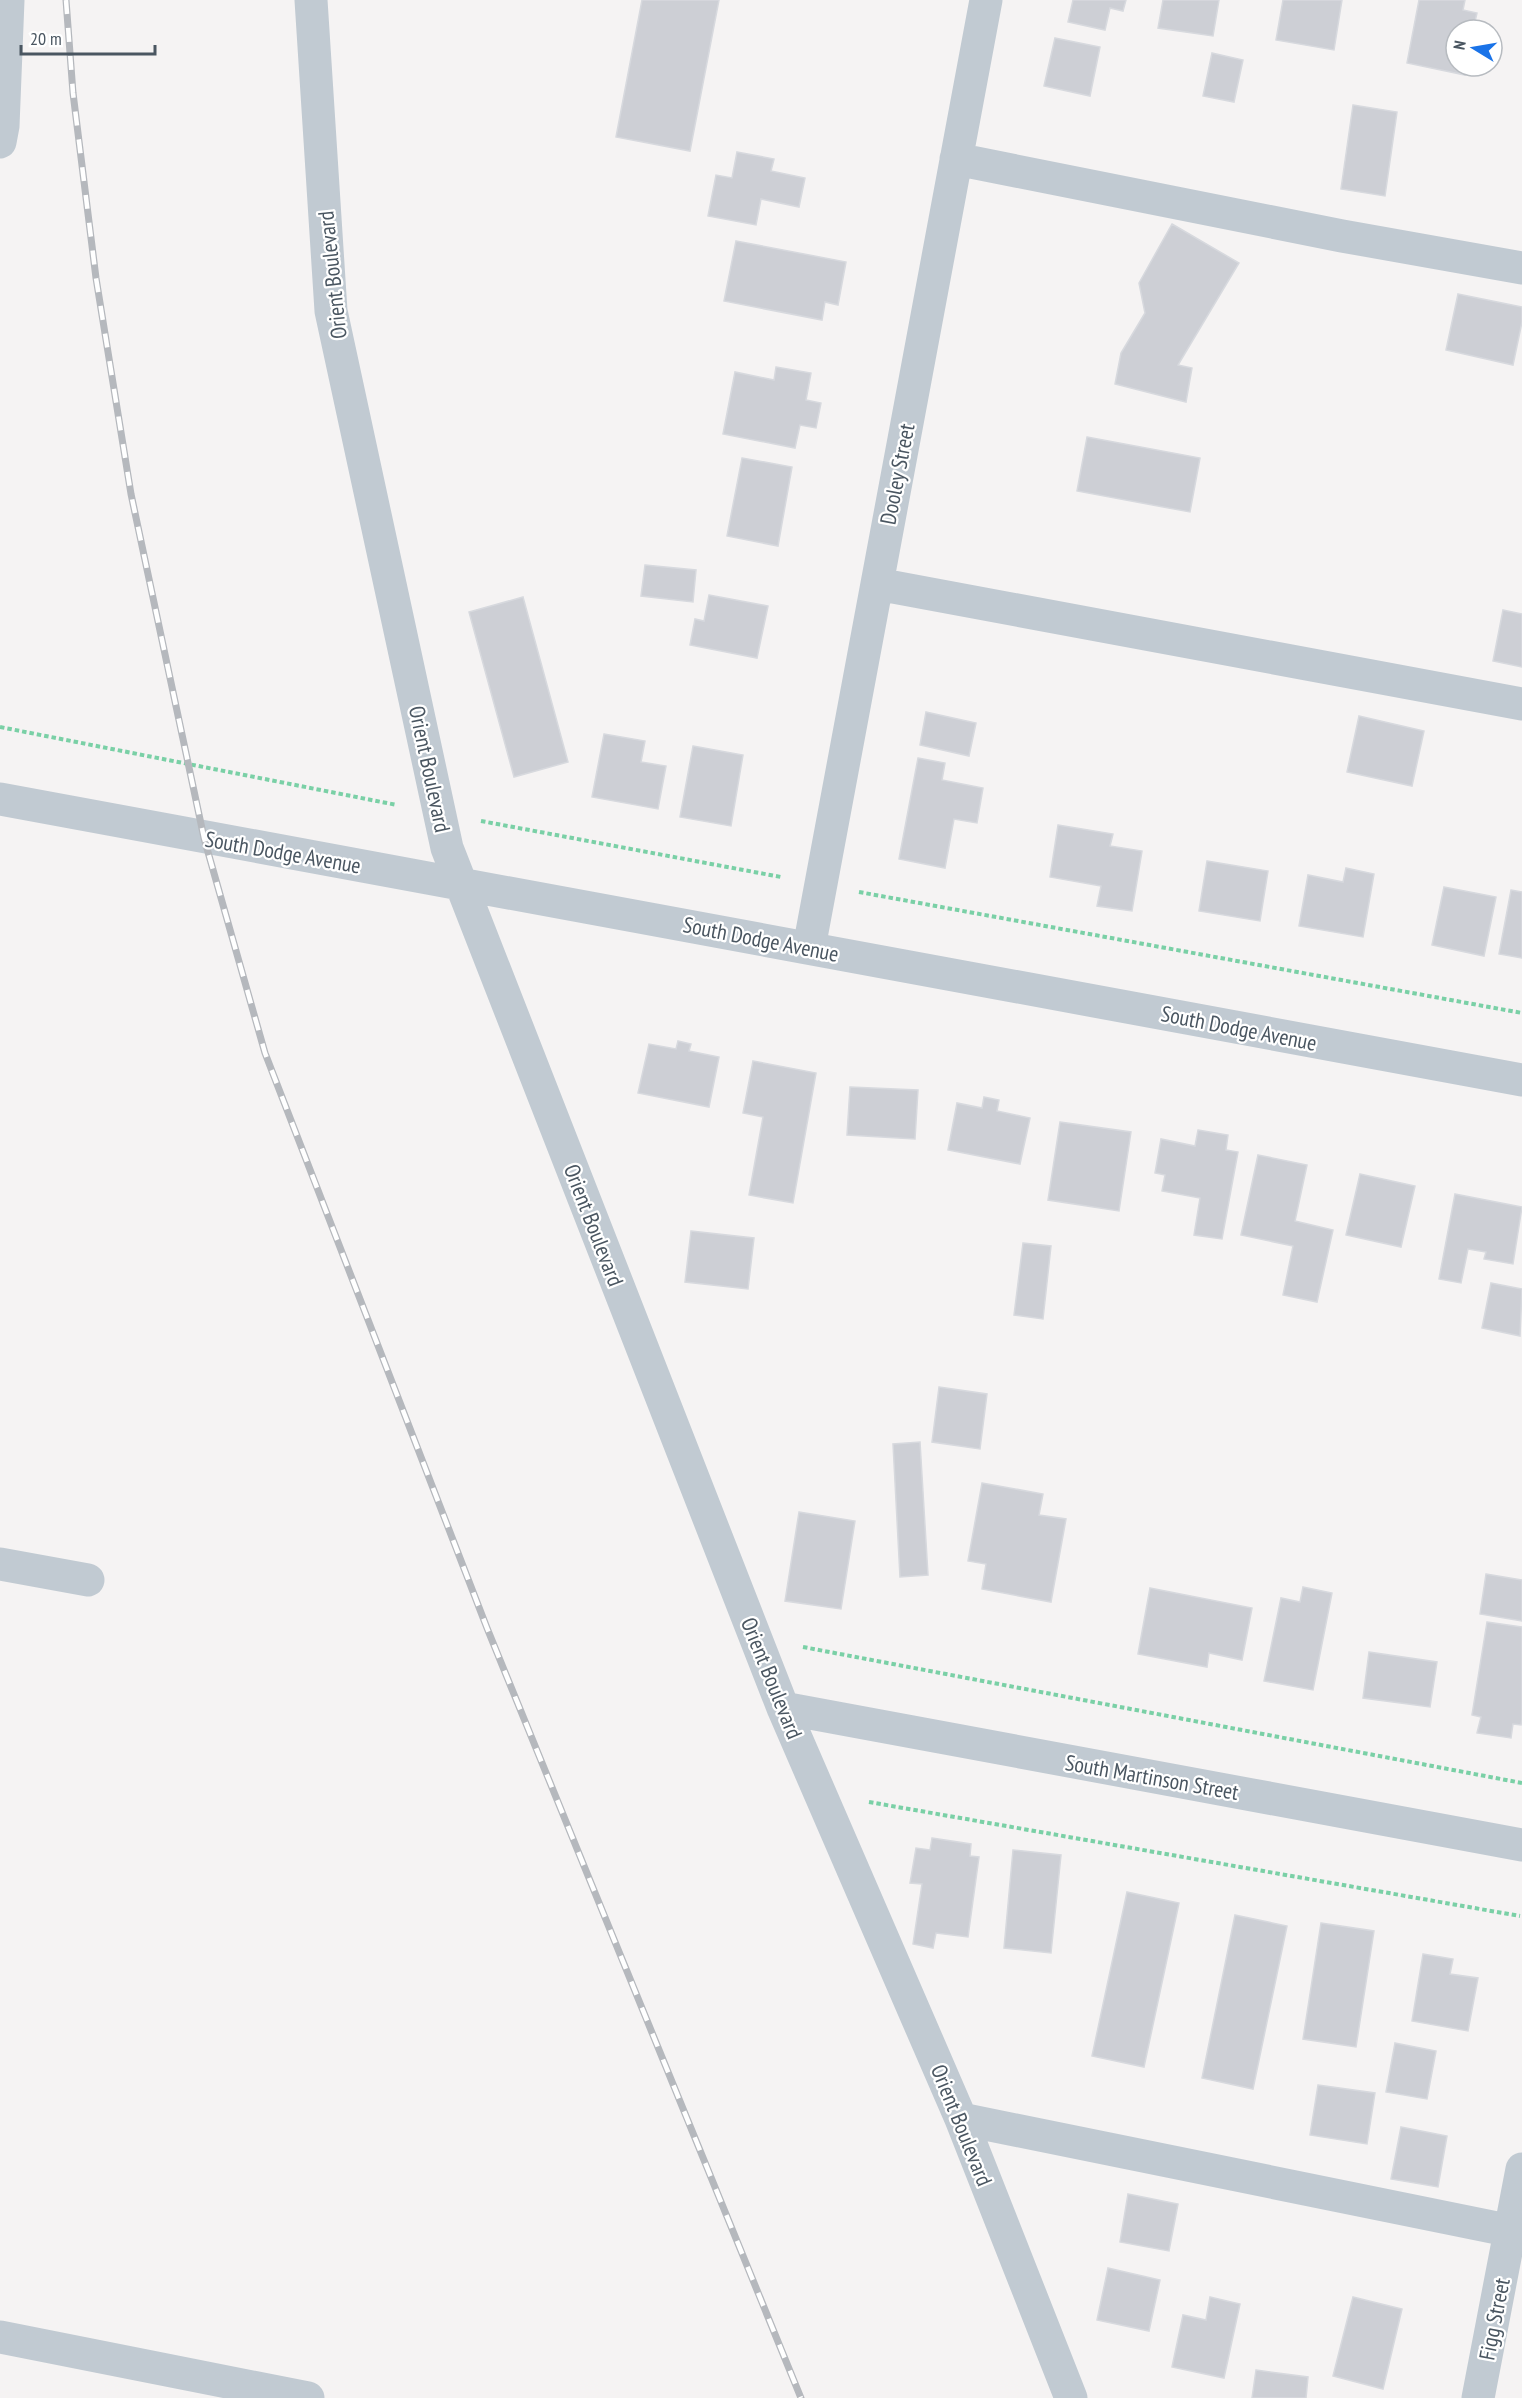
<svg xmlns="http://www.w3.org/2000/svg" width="1522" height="2398" font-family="'PT Sans Narrow',sans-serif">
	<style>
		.building { fill: #cdcfd5; stroke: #d7d9de; stroke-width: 1.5 }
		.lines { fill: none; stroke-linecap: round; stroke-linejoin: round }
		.path { stroke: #7ad0a6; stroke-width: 4; stroke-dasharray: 4.5 3; stroke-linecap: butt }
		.minor { stroke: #c1cad2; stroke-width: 33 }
		.rail-casing { stroke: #b5b8bd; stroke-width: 7 }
		.rail { stroke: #fff; stroke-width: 4.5; stroke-dasharray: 14; stroke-linecap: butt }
		.labels { text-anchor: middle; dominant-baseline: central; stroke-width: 4.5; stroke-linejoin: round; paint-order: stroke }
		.street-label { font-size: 22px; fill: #4a5661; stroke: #fff }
	</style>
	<rect width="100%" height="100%" fill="#f5f3f3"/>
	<path class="building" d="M642,0H719L690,151L616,137Z
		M1073,0H1126L1123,11L1110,8L1105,30L1068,22Z
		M1163,0H1219L1213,36L1158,28Z
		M1283,0H1342L1334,50L1276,40Z
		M1419,0H1465L1463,10L1477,13L1473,30H1456V66H1466L1465,75L1407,63Z
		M1055,38L1100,47L1090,96L1044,86Z
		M1212,53L1243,60L1234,102L1203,96Z
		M1353,105L1397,112L1385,196L1341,189Z
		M737,152L774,159L771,171L805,178L799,207L761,199L756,225L708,216L716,175L732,178Z
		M1172,224L1239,263L1178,365L1192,368L1186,402L1115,384L1121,353L1145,313L1139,283Z
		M736,241L846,262L838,305L825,302L822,320L724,301Z
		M1458,294L1522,307V322L1513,365L1446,350Z
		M776,367L811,373L806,400L821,403L816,428L800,425L795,448L723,434L735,372L774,380Z
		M1087,437L1200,458L1190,512L1077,491Z
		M742,458L792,467L778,546L727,536Z
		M645,565L696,570L693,602L641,596Z
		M709,595L768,606L757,658L690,645L695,619L704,621Z
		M523,597L568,762L514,777L469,612Z
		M1503,610L1522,614V667L1493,661Z
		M926,712L976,723L969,756L920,745Z
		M1359,716L1424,731L1412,786L1347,772Z
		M604,734L645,741L641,762L666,766L658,809L592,797Z
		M693,746L743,755L731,826L680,817Z
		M918,758L945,763L942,780L983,788L977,823L954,819L945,868L899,859Z
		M1058,825L1113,834L1110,846L1142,851L1132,911L1097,906L1101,886L1050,877Z
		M1207,861L1268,871L1260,921L1199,911Z
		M1346,868L1374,874L1363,937L1299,926L1308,875L1343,882Z
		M1444,887L1496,897L1484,956L1432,945Z
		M1511,890L1522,892V958L1499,954Z
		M678,1041L691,1044L689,1051L719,1057L709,1107L638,1093L649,1044L676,1049Z
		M753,1061L816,1073L793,1203L749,1195L763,1117L743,1113Z
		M850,1087L918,1090L915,1139L847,1135Z
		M984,1097L999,1100L997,1111L1030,1118L1020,1164L948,1150L957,1103L982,1108Z
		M1060,1122L1131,1132L1119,1211L1048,1200Z
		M1198,1130L1228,1135L1226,1150L1238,1152L1222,1239L1194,1235L1200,1198L1162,1191L1165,1175L1155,1173L1161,1139L1195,1146Z
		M1258,1155L1307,1165L1295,1221L1333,1230L1317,1302L1283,1295L1293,1246L1241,1235Z
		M1360,1174L1415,1186L1401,1247L1346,1235Z
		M1455,1194L1522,1207L1513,1264L1484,1259L1486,1252L1468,1249L1461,1283L1439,1279Z
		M691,1231L754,1238L748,1289L685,1282Z
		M1023,1243L1051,1246L1043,1319L1014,1315Z
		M1491,1283L1522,1289L1520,1336L1482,1328Z
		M939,1387L987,1394L980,1449L932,1442Z
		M920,1442L928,1575L900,1577L893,1444Z
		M982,1483L1043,1494L1039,1515L1066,1519L1051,1602L982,1589L986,1564L968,1561Z
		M799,1512L855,1521L841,1609L785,1601Z
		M1486,1574L1522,1580V1621L1480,1614Z
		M1303,1587L1332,1593L1313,1690L1264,1681L1281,1598L1300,1602Z
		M1150,1588L1252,1608L1242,1660L1209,1653L1207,1667L1138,1654Z
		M1487,1622L1522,1627V1720L1521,1725L1513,1724L1511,1738L1477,1733L1481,1717L1472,1715Z
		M1369,1652L1437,1662L1430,1707L1363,1698Z
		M932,1838L971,1844L970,1856L979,1857L968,1937L936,1933L933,1948L913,1944L922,1884L910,1883L916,1848L930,1850Z
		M1013,1850L1061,1855L1051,1953L1004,1948Z
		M1127,1892L1179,1903L1144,2067L1092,2056Z
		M1235,1915L1287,1926L1253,2089L1202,2078Z
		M1321,1923L1374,1931L1356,2047L1303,2039Z
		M1423,1954L1453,1959L1450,1974L1478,1978L1468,2031L1412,2021Z
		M1395,2043L1436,2051L1427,2099L1386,2092Z
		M1318,2085L1375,2093L1367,2144L1310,2135Z
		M1401,2127L1447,2136L1438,2187L1391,2179Z
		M1128,2194L1178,2204L1169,2251L1120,2242Z
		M1108,2268L1160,2280L1149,2331L1097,2320Z
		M1210,2297L1240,2304L1224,2378L1172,2367L1183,2315L1206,2320Z
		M1353,2297L1402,2309L1383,2389L1333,2376Z
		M1256,2370L1308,2377L1306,2398H1252Z"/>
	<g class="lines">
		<path class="path" d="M0,727L397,805
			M481,821L781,877
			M859,892L1522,1013
			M803,1647L1522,1783
			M869,1802L1520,1916"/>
		<path class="minor" d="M311,0L331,311L447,848L783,1708L961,2119L1071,2398
			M0,142L3,126L8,0
			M956,159L1342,236L1522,268
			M877,584L1522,704
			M0,799L1522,1080
			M809,948L986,0
			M0,1564L88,1580
			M783,1708L1522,1845
			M961,2119L1522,2233
			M0,2337L308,2398
			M1478,2398L1522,2169"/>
		<defs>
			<path id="rail" d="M66,0L73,93L96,278L131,494L204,838L265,1053L487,1628L801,2398"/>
		</defs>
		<use href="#rail" class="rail-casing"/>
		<use href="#rail" class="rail"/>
	</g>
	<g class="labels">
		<g class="street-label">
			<text transform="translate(332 275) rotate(-96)">Orient Boulevard</text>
			<text transform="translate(897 474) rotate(-79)">Dooley Street</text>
			<text transform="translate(430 769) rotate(78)">Orient Boulevard</text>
			<text transform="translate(283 852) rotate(10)">South Dodge Avenue</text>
			<text transform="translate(761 939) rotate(11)">South Dodge Avenue</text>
			<text transform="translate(1239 1028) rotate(11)">South Dodge Avenue</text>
			<text transform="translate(594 1225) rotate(69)">Orient Boulevard</text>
			<text transform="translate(772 1678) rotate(68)">Orient Boulevard</text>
			<text transform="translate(1152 1777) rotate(10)">South Martinson Street</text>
			<text transform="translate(962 2125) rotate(68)">Orient Boulevard</text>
			<text transform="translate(1494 2319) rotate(-79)">Figg Street</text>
		</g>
	</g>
	<g transform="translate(1474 48) rotate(281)"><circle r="28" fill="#ffffff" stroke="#b7bbc0" stroke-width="1.5"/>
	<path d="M0-4.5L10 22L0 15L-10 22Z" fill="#1a73e8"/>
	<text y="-9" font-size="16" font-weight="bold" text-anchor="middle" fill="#4a5661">N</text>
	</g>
	<path d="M21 45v9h134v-9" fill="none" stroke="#4a5661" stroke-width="3"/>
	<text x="30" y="45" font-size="18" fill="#4a5661" stroke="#ffffff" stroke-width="4.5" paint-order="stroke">20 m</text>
</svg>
